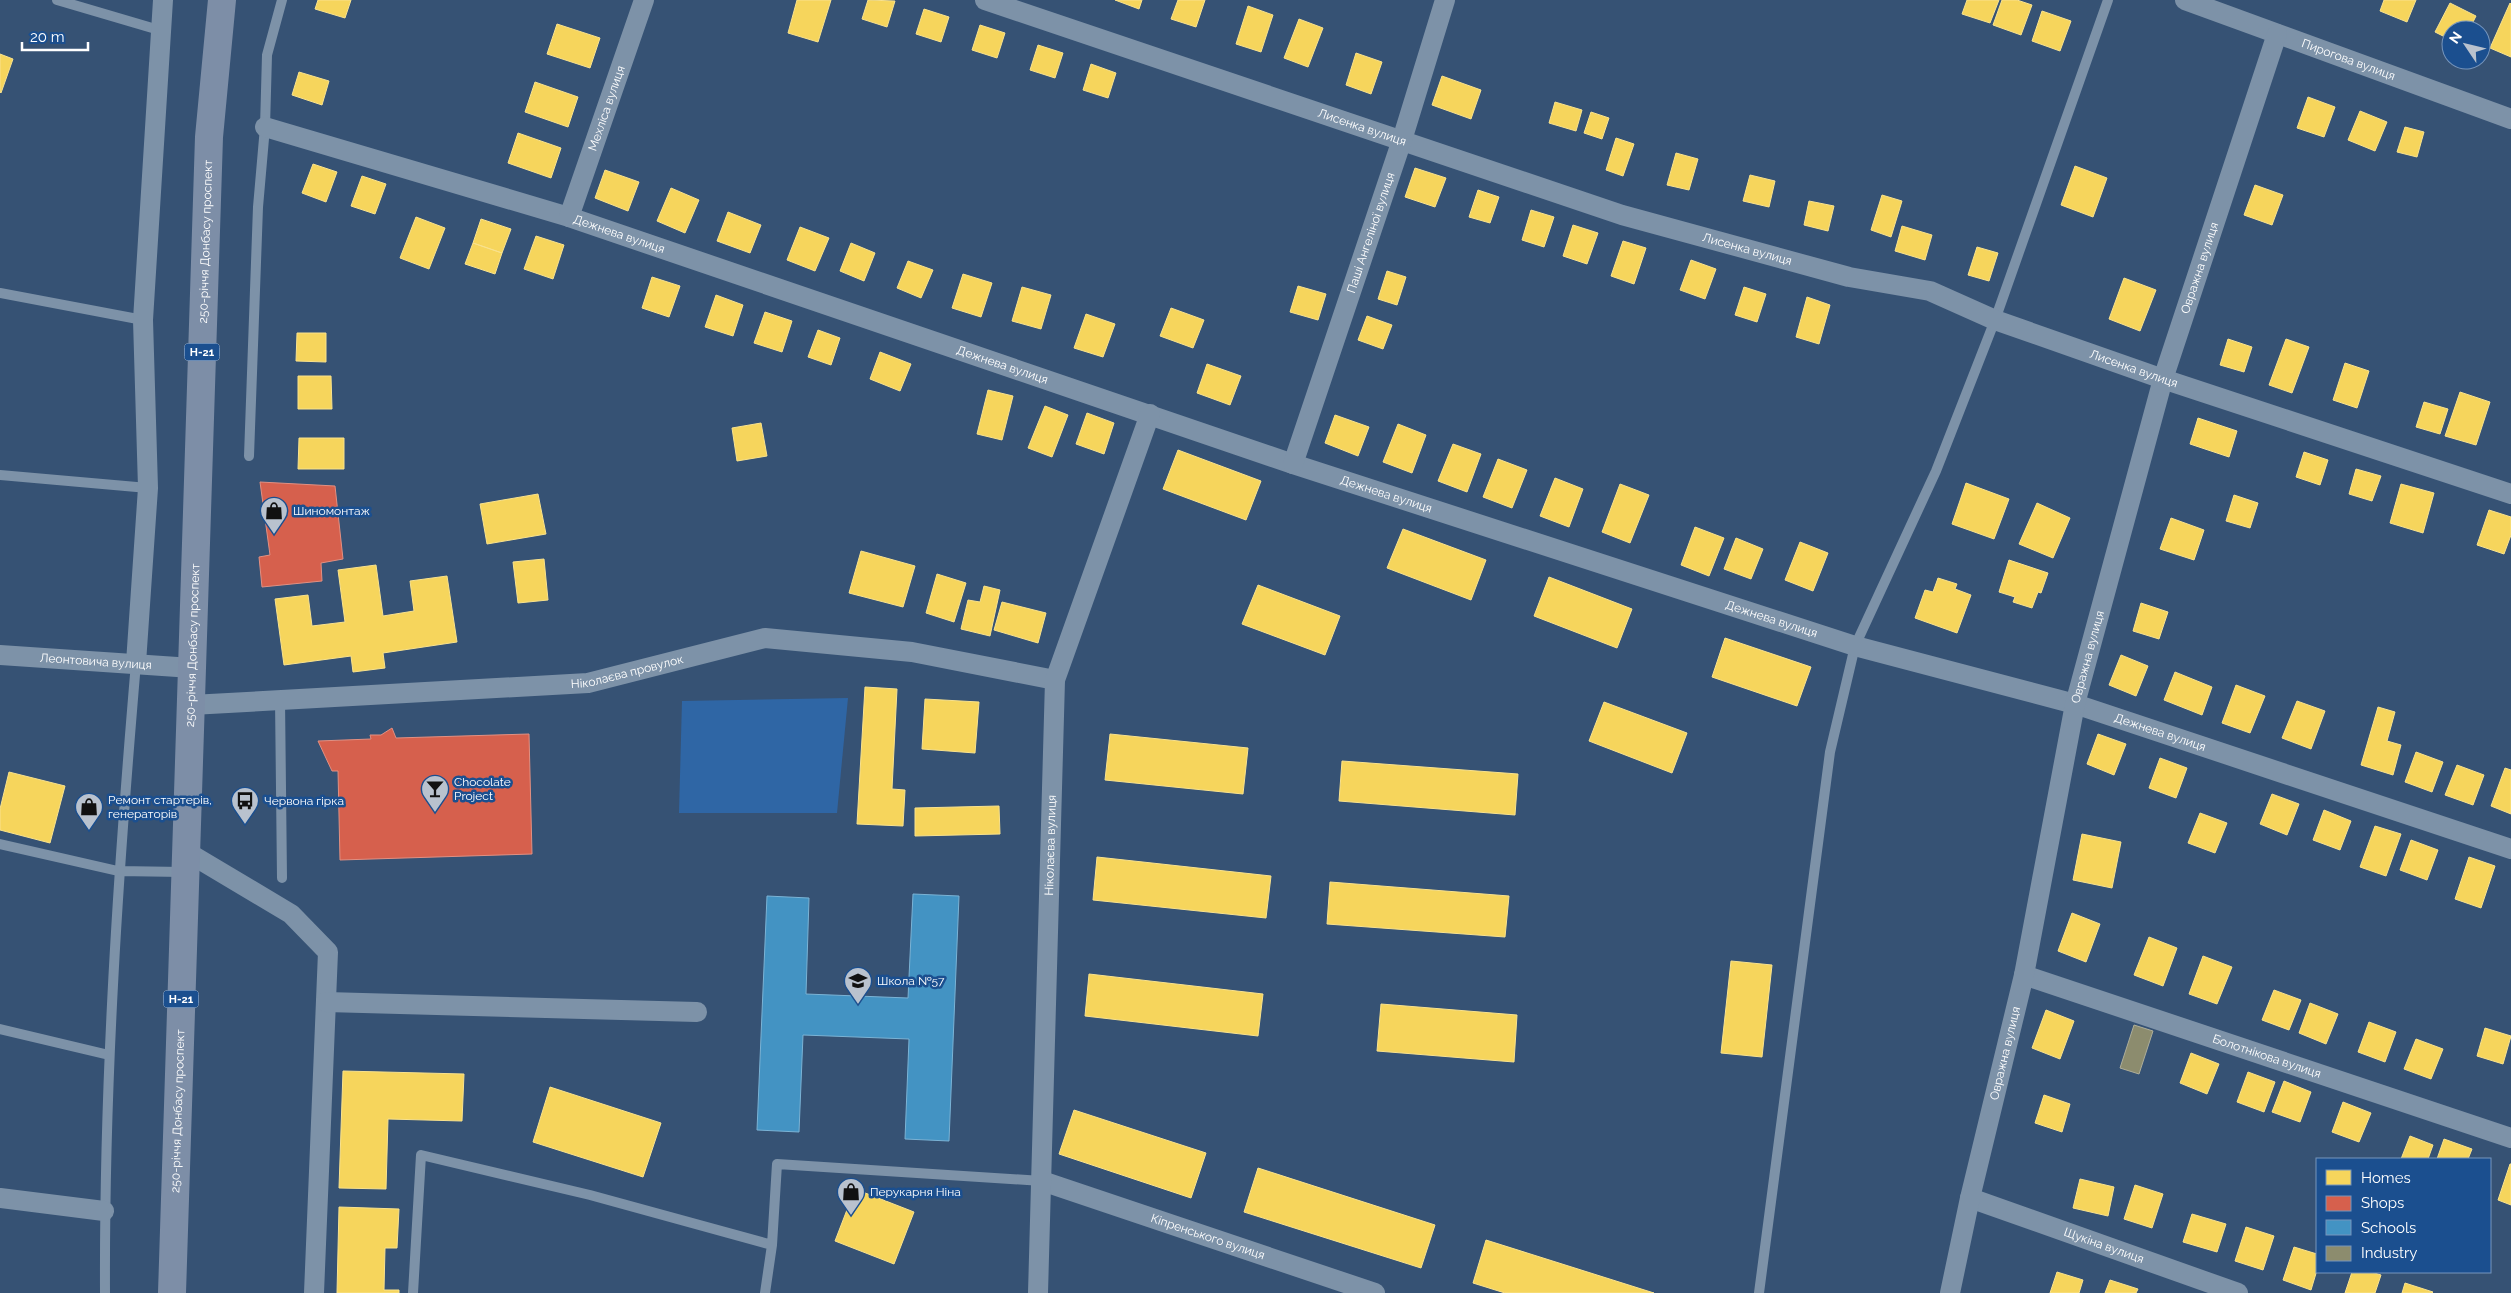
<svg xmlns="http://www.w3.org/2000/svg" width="2511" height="1293" font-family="Raleway,sans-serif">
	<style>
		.green { fill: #2f66a5 }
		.homes { fill: #f6d55c; stroke: #f9e28d }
		.shops { fill: #d6604d; stroke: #e29082 }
		.schools { fill: #4393c3; stroke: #7bb3d5 }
		.industry { fill: #8c8c6e; stroke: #aeae9a }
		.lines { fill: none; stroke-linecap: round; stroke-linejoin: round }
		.lane { stroke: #7d92a8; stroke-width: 10 }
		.street { stroke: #7d92a8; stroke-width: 20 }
		.primary { stroke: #7d8ea7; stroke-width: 28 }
		.labels { text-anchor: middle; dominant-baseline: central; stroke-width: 5; stroke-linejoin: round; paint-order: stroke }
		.shield { fill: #1b4f8f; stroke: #bbcadd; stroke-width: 1 }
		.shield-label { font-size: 11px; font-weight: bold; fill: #fff }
		.street-label { font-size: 12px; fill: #fff; stroke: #1b4f8f }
		.poi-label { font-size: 12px; fill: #fff; stroke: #1b4f8f; text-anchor: start }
	</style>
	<rect width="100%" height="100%" fill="#365274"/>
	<path class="green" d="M848,698L837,813H679L682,701Z"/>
	<path class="homes" d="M318,0H351L345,18L315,9Z
		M797,0H831L818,42L788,33Z
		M868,0L895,1L887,27L862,19Z
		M1115,0H1142L1139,9Z
		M1178,0H1205L1196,27L1171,19Z
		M1967,0H1999L1990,23L1962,14Z
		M2002,0H2017L2032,5L2021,35L1993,25Z
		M2384,0H2416L2407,22L2380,11Z
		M2450,3L2476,16L2469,30H2451V40L2435,32Z
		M2510,3L2511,4V57L2490,48Z
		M1248,6L1273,15L1261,52L1236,44Z
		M924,9L949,17L941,42L916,34Z
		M2042,11L2071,21L2060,51L2032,41Z
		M1299,19L1323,28L1308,67L1284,58Z
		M557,24L600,38L590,68L547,54Z
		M980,25L1005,33L997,58L972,50Z
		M1038,45L1063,53L1055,78L1030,70Z
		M1356,53L1382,62L1371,94L1346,85Z
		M0,54L13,59L1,93L0,92Z
		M1091,64L1116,73L1108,98L1083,90Z
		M299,72L329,81L322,105L292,95Z
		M1442,76L1481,90L1471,119L1432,105Z
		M535,82L578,97L568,127L525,112Z
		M2308,97L2335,107L2324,137L2297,128Z
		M1555,102L1582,110L1576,131L1549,123Z
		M2360,111L2387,122L2375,151L2348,140Z
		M1591,112L1609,118L1602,139L1584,133Z
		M2405,127L2424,132L2417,157L2397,152Z
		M518,133L561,148L551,178L508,163Z
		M1616,138L1634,144L1623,176L1606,170Z
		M1676,153L1698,159L1689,190L1667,185Z
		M313,164L337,172L326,202L302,193Z
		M2075,166L2107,178L2093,217L2061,205Z
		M1415,168L1446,178L1435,207L1405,197Z
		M605,170L639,182L628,211L595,198Z
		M1750,175L1775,181L1769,207L1743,201Z
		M362,176L386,184L375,214L351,206Z
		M2255,185L2283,195L2272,225L2244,215Z
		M671,188L699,200L685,233L657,221Z
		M1478,190L1499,197L1490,223L1469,217Z
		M1882,195L1902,201L1891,237L1871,230Z
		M1809,201L1834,206L1828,231L1804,225Z
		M1531,210L1554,217L1544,247L1522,240Z
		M728,212L761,225L750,253L717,241Z
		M416,217L445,228L429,269L400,258Z
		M481,219L511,229L502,253L473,243Z
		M1573,225L1598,233L1587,264L1563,256Z
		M1902,226L1932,235L1925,260L1895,251Z
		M800,227L829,238L815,271L787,260Z
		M536,236L564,245L553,279L524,269Z
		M1623,241L1646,248L1634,284L1611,276Z
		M473,243L502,253L495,274L465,264Z
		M851,243L875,253L864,281L840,271Z
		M1977,247L1998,253L1989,281L1968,275Z
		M1691,260L1716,269L1705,299L1680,290Z
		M908,261L933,270L921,298L897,288Z
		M1387,271L1406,277L1397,305L1378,299Z
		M963,274L992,283L981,317L952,308Z
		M652,277L680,286L669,317L642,308Z
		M2124,278L2156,290L2140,331L2109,319Z
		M1298,286L1326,294L1318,320L1290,312Z
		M1022,287L1051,295L1041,329L1012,321Z
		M1744,287L1766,294L1757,322L1735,315Z
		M716,295L743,305L733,336L705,327Z
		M1807,297L1830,305L1819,344L1796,337Z
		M1171,308L1204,320L1193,348L1160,336Z
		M765,312L792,321L782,352L754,343Z
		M1086,314L1115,324L1103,357L1074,348Z
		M1367,316L1392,325L1383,349L1358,340Z
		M818,330L840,338L831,365L808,357Z
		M297,333H326V362L296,361Z
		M2228,339L2252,347L2244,372L2220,365Z
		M2286,339L2309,347L2292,393L2269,385Z
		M880,352L911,364L900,391L870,379Z
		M2345,363L2369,371L2357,408L2333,400Z
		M1207,364L1241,376L1230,405L1197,393Z
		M298,376H331L332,409H298Z
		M988,390L1013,396L1002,440L977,434Z
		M2460,392L2490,402L2476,445L2445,436Z
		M2424,402L2448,409L2440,434L2416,427Z
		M1045,406L1068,415L1052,457L1028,448Z
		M1087,413L1114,423L1104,454L1076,444Z
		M1335,415L1369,427L1358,456L1325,443Z
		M2198,418L2237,431L2229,457L2190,444Z
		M761,423L767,456L737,461L732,428Z
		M1398,424L1426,435L1412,473L1383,462Z
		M299,438H344V469H298Z
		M1453,444L1481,454L1467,492L1438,481Z
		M1178,450L1261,481L1246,520L1163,489Z
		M2304,452L2328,460L2320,485L2296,477Z
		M1498,459L1527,470L1512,508L1483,497Z
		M2356,469L2381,476L2372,501L2349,494Z
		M1555,478L1583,489L1569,527L1540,516Z
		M1966,483L2009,499L1994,539L1952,524Z
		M1620,484L1649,495L1630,543L1602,532Z
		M2401,484L2434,493L2423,533L2390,523Z
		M538,494L546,534L487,544L480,504Z
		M2234,495L2258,503L2250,528L2226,521Z
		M2037,503L2070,518L2053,558L2019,544Z
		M2489,510L2511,517V535L2504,554L2477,545Z
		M2171,518L2204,530L2194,560L2160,549Z
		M1695,527L1724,538L1709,576L1681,565Z
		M1403,529L1486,560L1471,600L1387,568Z
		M1736,538L1763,549L1751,579L1724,569Z
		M1800,542L1828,553L1813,591L1785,580Z
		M861,551L915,566L903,607L849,593Z
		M544,559L548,600L518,603L513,562Z
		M2009,560L2048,573L2041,593L2038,592L2032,608L2013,602L2015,597L1999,592Z
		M376,565L383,616L414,611L410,581L447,576L457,642L383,653L385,668L353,672L351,656L284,665L275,599L308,595L312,626L345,622L338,570Z
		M937,574L966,583L954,622L926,613Z
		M1549,577L1632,609L1617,648L1534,616Z
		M1938,578L1957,584L1955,589L1971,595L1957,633L1915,618L1925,590L1933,592Z
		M1258,585L1340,616L1325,655L1242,624Z
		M984,586L1000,590L990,636L961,629L968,600L980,602Z
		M1002,602L1046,613L1038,643L994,630Z
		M2141,603L2168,612L2159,639L2133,631Z
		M1725,638L1811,667L1797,706L1712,677Z
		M2121,655L2148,666L2136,696L2109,685Z
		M2175,672L2212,687L2202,715L2164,700Z
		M2236,685L2265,696L2250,733L2222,723Z
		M865,687L897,689L892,789L905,790L903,826L857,824Z
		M925,699L979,702L975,753L922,749Z
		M2297,701L2325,711L2311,749L2282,738Z
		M1604,702L1687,733L1672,773L1589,741Z
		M2378,707L2395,712L2387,741L2401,745L2393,775L2361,765Z
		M1110,734L1248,748L1243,794L1105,780Z
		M2098,734L2126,744L2114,775L2087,764Z
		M2416,752L2443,762L2432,792L2405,782Z
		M2160,758L2187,768L2176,798L2149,788Z
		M1342,761L1518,774L1515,815L1339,801Z
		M2457,765L2484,775L2473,805L2445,795Z
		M2505,768L2511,770V814L2491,806Z
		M9,772L65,786L50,843L0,830V809Z
		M2272,794L2299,804L2287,835L2260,824Z
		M999,806L1000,834L915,836V808Z
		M2324,810L2351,821L2340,850L2313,840Z
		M2200,813L2227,823L2215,853L2188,843Z
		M2375,826L2401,834L2386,876L2360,867Z
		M2082,834L2121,842L2112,888L2073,880Z
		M2411,840L2438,850L2427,880L2400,870Z
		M1097,857L1271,876L1266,918L1093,900Z
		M2469,857L2495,866L2481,908L2455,899Z
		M1330,882L1509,896L1505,937L1327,924Z
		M2072,913L2100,924L2086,962L2058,951Z
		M2149,937L2177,948L2163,986L2134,975Z
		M2203,956L2232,967L2217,1004L2189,994Z
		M1731,961L1772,965L1762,1057L1721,1053Z
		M1089,974L1263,994L1258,1036L1085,1016Z
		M2274,990L2301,1000L2289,1030L2262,1020Z
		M2310,1003L2338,1014L2326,1044L2299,1033Z
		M1381,1004L1517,1015L1514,1062L1377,1051Z
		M2046,1010L2074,1021L2060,1059L2032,1048Z
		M2369,1022L2396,1032L2385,1062L2358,1052Z
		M2485,1028L2511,1036L2503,1064L2477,1056Z
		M2416,1039L2443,1049L2431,1079L2404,1069Z
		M2191,1053L2219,1064L2207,1094L2180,1083Z
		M343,1071L464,1074L462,1121L388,1119L386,1189L339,1188Z
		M2248,1072L2275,1082L2264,1112L2237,1102Z
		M2284,1081L2311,1092L2300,1122L2272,1112Z
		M550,1087L661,1123L643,1177L533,1142Z
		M2044,1095L2070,1104L2062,1132L2035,1123Z
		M2343,1102L2371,1113L2359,1142L2332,1132Z
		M1074,1110L1206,1153L1191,1198L1059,1154Z
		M2410,1136L2433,1145L2428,1159H2401Z
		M2444,1139L2472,1149L2468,1159H2437Z
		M2510,1164H2511V1205L2498,1200Z
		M1258,1168L1435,1225L1421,1268L1244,1212Z
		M2080,1179L2114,1187L2108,1216L2073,1208Z
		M2135,1185L2163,1194L2152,1228L2124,1219Z
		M855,1189L914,1212L894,1264L835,1241Z
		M339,1207L399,1209L397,1248H385L384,1290H399V1293H337Z
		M2192,1214L2226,1224L2217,1252L2183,1242Z
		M2246,1227L2274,1236L2263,1270L2235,1261Z
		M1486,1240L1654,1293H1505L1473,1283Z
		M2294,1247L2317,1254V1270L2311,1290L2283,1280Z
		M2057,1272L2083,1280L2079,1293H2050Z
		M2352,1272H2371L2381,1275L2375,1293H2345Z
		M2110,1280L2138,1289L2136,1293H2105Z
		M2405,1283L2433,1292L2432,1293H2402Z"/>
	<path class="shops" d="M260,482L335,486L343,559L321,563L322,581L262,587L259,557L270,555Z
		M392,728L396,738L529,734L532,854L340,860L338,771H332L318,741L371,739L370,735H381Z"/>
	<path class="schools" d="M913,894L959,896L949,1141L905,1139L909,1039L803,1035L799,1132L757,1130L767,896L809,898L806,994L908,998Z"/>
	<path class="industry" d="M2134,1025L2153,1031L2139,1074L2120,1068Z"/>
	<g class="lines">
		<path class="lane" d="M57,0L159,30
			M0,293L143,320
			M249,456L258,207L265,127L267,55L282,0
			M0,475L148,488
			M280,700L282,878
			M0,844L118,871L183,872
			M0,1029L109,1055
			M105,1293C104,1082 118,873 136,663
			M413,1293L421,1155L590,1195L772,1245L777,1164L1042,1181
			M765,1293L772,1245
			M1759,1293L1830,752L1855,646L1936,471L1995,320L2108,0"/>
		<g class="street">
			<path id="s1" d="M985,0L1622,215L1849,277L1930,291L1995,320L2163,379L2511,494"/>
			<path id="s2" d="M2185,0L2511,119"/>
			<path id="s3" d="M265,127L569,217L1293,464L1855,646L2075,704L2511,849"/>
			<path id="s4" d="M569,217L644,0"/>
			<path id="s5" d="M1293,464L1402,140L1445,0"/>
			<path id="s6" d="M0,655L192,668"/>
			<path d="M136,663L148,488L143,320L163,0"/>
			<path id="s7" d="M191,705L588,683L765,638L912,652L1055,680"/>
			<path d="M187,852L291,914L328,952L314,1293"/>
			<path id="s8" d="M2024,975L2511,1138"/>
			<path d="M326,1002L697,1012"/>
			<path id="s9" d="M1042,1181L1375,1293"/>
			<path d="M0,1198L104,1211"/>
			<path id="s10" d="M1970,1198L2238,1293"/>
			<path id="s11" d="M1038,1293L1055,680L1150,414"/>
			<path id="s12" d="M1950,1293L1970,1198L2024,975L2075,704L2163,379L2277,34"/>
		</g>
		<path class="primary" id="s13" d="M172,1293L209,137L222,0"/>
	</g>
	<defs>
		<symbol id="shop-pin" viewBox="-11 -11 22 30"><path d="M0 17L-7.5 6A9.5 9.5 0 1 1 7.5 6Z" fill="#b9c2ce" stroke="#1b4f8f"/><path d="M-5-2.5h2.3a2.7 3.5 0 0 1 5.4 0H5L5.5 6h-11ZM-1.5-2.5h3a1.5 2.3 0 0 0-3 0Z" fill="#111"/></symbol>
		<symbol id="bar-pin" viewBox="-11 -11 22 30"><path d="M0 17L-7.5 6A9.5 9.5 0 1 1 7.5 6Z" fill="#b9c2ce" stroke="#1b4f8f"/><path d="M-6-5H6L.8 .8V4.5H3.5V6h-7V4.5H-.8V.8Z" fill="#111"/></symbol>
		<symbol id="bus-pin" viewBox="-11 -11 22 30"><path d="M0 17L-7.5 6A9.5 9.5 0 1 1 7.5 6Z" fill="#b9c2ce" stroke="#1b4f8f"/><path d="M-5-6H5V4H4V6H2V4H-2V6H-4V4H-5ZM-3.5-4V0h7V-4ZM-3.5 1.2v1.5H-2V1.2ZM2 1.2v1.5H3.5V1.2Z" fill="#111"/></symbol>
		<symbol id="school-pin" viewBox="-11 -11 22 30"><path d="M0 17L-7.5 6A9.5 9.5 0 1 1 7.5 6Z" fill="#b9c2ce" stroke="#1b4f8f"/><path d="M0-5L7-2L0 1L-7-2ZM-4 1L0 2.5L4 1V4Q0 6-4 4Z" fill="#111"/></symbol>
	</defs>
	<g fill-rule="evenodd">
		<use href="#shop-pin" x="258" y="495" width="32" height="43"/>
		<use href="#bar-pin" x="419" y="773" width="32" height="43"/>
		<use href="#bus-pin" x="229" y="785" width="32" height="43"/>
		<use href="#shop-pin" x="73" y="791" width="32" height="43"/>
		<use href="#school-pin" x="842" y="965" width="32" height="43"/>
		<use href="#shop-pin" x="835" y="1176" width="32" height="43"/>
	</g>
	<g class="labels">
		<g class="shield">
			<rect x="184.5" y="343.5" width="35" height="17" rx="4"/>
			<rect x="163.5" y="990.5" width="35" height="17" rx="4"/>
		</g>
		<g class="shield-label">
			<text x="202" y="352">Н-21</text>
			<text x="181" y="999">Н-21</text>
		</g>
		<g class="street-label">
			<text stroke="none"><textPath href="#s2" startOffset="174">Пирогова вулиця</textPath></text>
			<text stroke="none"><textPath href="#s4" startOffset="115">Мехліса вулиця</textPath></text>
			<text stroke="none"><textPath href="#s1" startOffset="398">Лисенка вулиця</textPath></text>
			<text stroke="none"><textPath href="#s5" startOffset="244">Паші Ангеліної вулиця</textPath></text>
			<text stroke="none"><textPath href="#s3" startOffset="370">Дежнева вулиця</textPath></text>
			<text stroke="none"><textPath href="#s13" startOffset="1052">250-річчя Донбасу проспект</textPath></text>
			<text stroke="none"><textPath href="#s1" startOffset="802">Лисенка вулиця</textPath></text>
			<text stroke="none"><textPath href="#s12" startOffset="1056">Овражна вулиця</textPath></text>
			<text stroke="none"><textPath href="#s3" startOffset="775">Дежнева вулиця</textPath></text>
			<text stroke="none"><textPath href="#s1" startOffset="1208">Лисенка вулиця</textPath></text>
			<text stroke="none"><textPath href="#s3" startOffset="1180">Дежнева вулиця</textPath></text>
			<text stroke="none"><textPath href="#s3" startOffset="1585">Дежнева вулиця</textPath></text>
			<text stroke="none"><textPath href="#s13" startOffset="648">250-річчя Донбасу проспект</textPath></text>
			<text stroke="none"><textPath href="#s12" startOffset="651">Овражна вулиця</textPath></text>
			<text stroke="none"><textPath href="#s6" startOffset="96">Леонтовича вулиця</textPath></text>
			<text stroke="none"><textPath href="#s7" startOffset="438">Ніколаєва провулок</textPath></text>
			<text stroke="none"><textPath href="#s3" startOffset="1990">Дежнева вулиця</textPath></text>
			<text stroke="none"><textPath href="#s11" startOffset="448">Ніколаєва вулиця</textPath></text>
			<text stroke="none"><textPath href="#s12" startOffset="246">Овражна вулиця</textPath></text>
			<text stroke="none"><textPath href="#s8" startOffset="256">Болотнікова вулиця</textPath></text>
			<text stroke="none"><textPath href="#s13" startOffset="182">250-річчя Донбасу проспект</textPath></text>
			<text stroke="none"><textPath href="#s9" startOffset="175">Кіпренського вулиця</textPath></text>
			<text stroke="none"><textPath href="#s10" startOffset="142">Щукіна вулиця</textPath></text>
		</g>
		<g class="poi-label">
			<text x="293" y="511">Шиномонтаж</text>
			<text x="454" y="782">Chocolate<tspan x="454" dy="14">Project</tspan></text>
			<text x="108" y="800">Ремонт стартерів,<tspan x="108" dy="14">генераторів</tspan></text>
			<text x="264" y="801">Червона гірка</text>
			<text x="877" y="981">Школа №57</text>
			<text x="870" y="1192">Перукарня Ніна</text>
		</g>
	</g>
	<rect x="2316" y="1158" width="175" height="115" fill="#1b4f8f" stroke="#7695bc"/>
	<rect x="2326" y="1170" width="25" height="15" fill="#f6d55c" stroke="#7695bc"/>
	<text x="2361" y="1183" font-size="15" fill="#ffffff">Homes</text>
	<rect x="2326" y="1196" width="25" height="15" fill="#d6604d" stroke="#7695bc"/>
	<text x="2361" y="1208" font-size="15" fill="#ffffff">Shops</text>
	<rect x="2326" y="1220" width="25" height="15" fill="#4393c3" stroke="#7695bc"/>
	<text x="2361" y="1233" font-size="15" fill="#ffffff">Schools</text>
	<rect x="2326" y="1246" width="25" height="15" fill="#8c8c6e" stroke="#7695bc"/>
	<text x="2361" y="1258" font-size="15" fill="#ffffff">Industry</text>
	<g transform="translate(2466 45) rotate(305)"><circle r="24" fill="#1b4f8f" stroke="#7695bc"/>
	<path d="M0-4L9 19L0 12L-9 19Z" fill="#b9c2ce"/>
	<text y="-8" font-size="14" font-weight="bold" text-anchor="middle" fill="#ffffff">N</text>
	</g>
	<path d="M22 42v8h66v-8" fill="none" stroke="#ffffff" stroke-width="2.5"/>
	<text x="30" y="42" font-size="15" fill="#ffffff" stroke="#1b4f8f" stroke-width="4" paint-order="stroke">20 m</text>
</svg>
